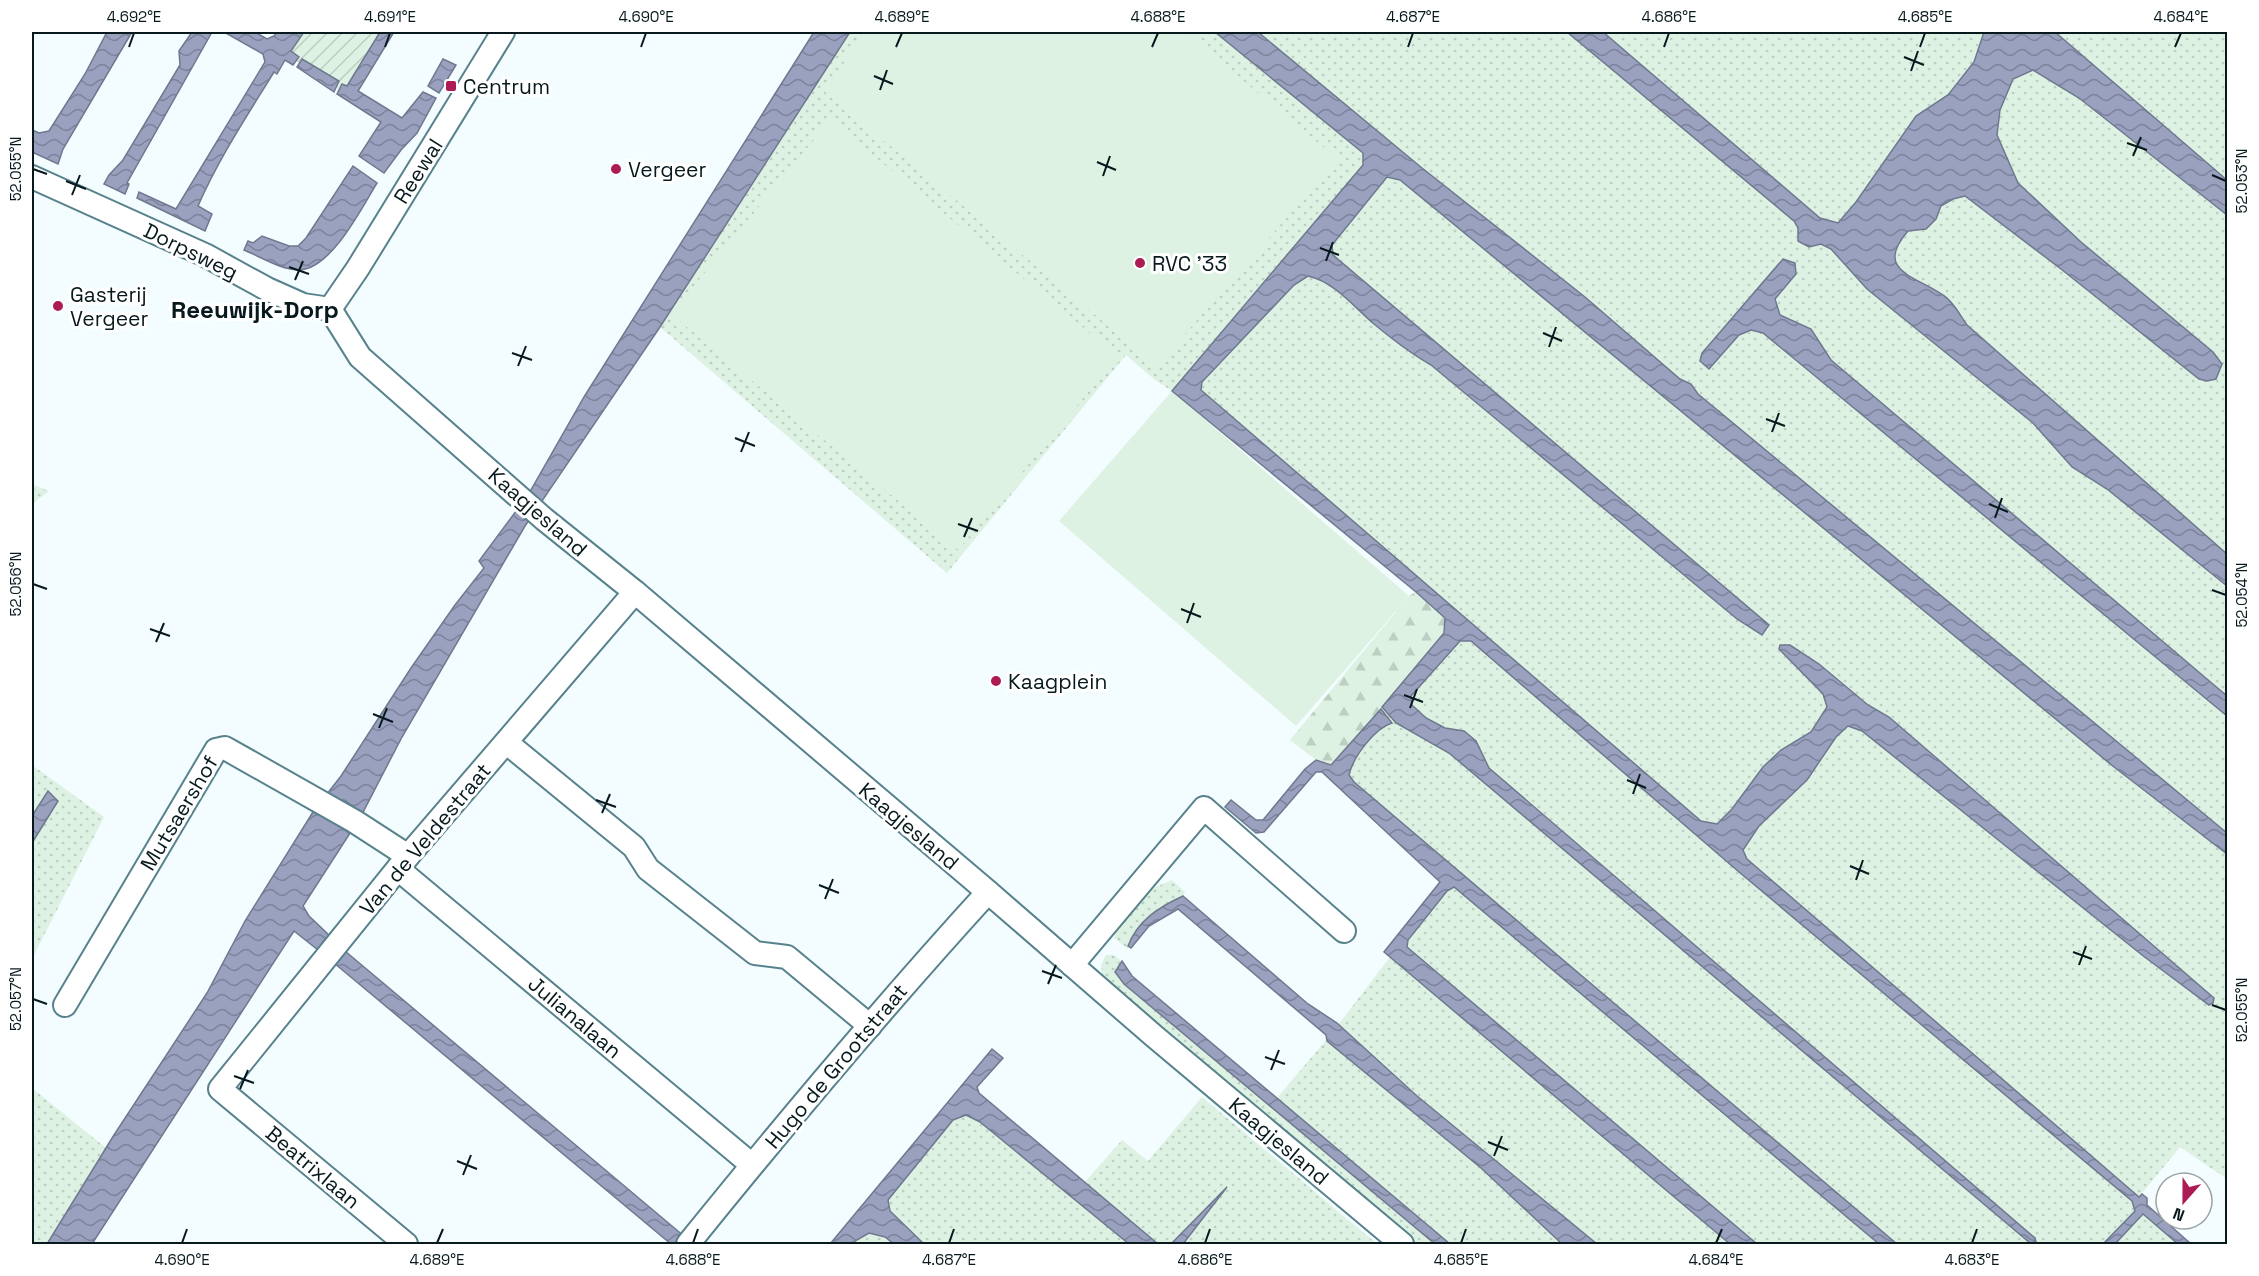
<svg xmlns="http://www.w3.org/2000/svg" width="2259" height="1276" viewBox="0 0 2259 1276" font-family="'Space Grotesk',sans-serif">
	<style>
		.grass { fill: url(#grass-dots) }
		.forest { fill: url(#forest-firs) }
		.garden { fill: url(#garden-furrows) }
		.pitch { fill: #ddf2e3 }
		.water { fill: url(#water-waves); stroke: #6e788e; stroke-width: 1.5 }
		.lines { fill: none; stroke-linecap: round; stroke-linejoin: round }
		.minor-casing { stroke: #57828c; stroke-width: 26 }
		.minor { stroke: #fff; stroke-width: 22 }
		.ticks { fill: none; stroke: #07191d; stroke-width: 2 }
		.poi-dot { fill: #ac1b53; stroke: #fff; stroke-width: 2 }
		.labels { text-anchor: middle; dominant-baseline: central; stroke-width: 6; stroke-linejoin: round; paint-order: stroke }
		.poi-label { font-size: 21px; fill: #07191d; stroke: #fff; text-anchor: start }
		.street-label { font-size: 21px; fill: #07191d; stroke: #fff }
		.quarter-label { font-size: 24px; font-weight: bold; fill: #07191d; stroke: #fff }
		.neatline { fill: none; stroke: #07191d; stroke-width: 2 }
		.ticks-label { font-size: 15px; text-anchor: middle; fill: #07191d }
	</style>
	<defs>
		<pattern id="grass-dots" width="8" height="8" patternUnits="userSpaceOnUse" patternTransform="scale(1.5)"><rect width="8" height="8" fill="#ddf2e3"/><path d="M2 2h.1M6 6h.1" fill="none" stroke="#bccfc2" stroke-width="1.8" stroke-linecap="round"/></pattern>
		<pattern id="forest-firs" width="22" height="20" patternUnits="userSpaceOnUse" patternTransform="scale(1.5)"><rect width="22" height="20" fill="#ddf2e3"/><path d="M5 1l3.5 6h-7zM16 11l3.5 6h-7z" fill="#bccfc2"/></pattern>
		<pattern id="garden-furrows" width="10" height="10" patternUnits="userSpaceOnUse" patternTransform="scale(1.5)"><rect width="10" height="10" fill="#ddf2e3"/><path d="M-1 1l2-2M0 10L10 0M9 11l2-2" fill="none" stroke="#bccfc2"/></pattern>
		<pattern id="water-waves" width="16" height="10" patternUnits="userSpaceOnUse" patternTransform="scale(1.5)"><rect width="16" height="10" fill="#9aa1bf"/><path d="M0 5q4-4 8 0t8 0" fill="none" stroke="#7c829b"/></pattern>
	</defs>
	<rect width="100%" height="100%" fill="#f3fcfe"/>
	<!-- grass -->
	<g class="grass">
		<polygon points="850,32 1215,32 1363,153 1363,165 1172,391 1155,380 1126,355 947,573 660,327"/>
		<polygon points="1258,32 1567,32 1794,221 1798,228 1831,249 1867,289 2033,423 2072,467 2107,489 2227,586 2227,696 1831,360 1811,329 1780,315 1775,299 1796,275 1701,361 1709,369 1740,335 1751,330 1763,333 2227,716 2227,833 1698,394 1691,384 1680,379 1585,297 1422,168"/>
		<polygon points="1603,32 1984,32 1974,62 1948,96 1916,116 1856,202 1838,223 1820,218"/>
		<polygon points="2055,32 2227,32 2227,180 2077,51"/>
		<path d="M 2032,70 L 2079,98 L 2227,215 L 2227,554 L 1967,325 L 1946,296 L 1903,272 L 1894,260 L 1894,251 L 1908,231 L 1936,219 C 1942,204 1950,200 1965,196 L 2061,269 L 2199,379 L 2081,242 L 2018,183 L 1997,135 L 2000,110 L 2013,79 Z"/>
		<path d="M 1388,177 L 1400,180 L 2114,767 L 2227,854 L 2227,1179 L 2180,1147 L 2139,1197 L 1747,859 L 1743,850 L 1759,826 L 1807,780 L 1836,737 L 1848,726 L 1862,731 L 2142,955 L 2208,1005 L 2214,997 L 1889,717 L 1868,705 L 1819,664 L 1790,645 L 1780,645 L 1779,650 L 1824,695 L 1827,707 L 1811,732 L 1781,750 L 1763,767 L 1732,809 L 1717,825 L 1701,821 L 1201,390 L 1202,382 L 1294,285 L 1308,276 C 1334,282 1353,306 1373,323 C 1391,339 1410,352 1431,365 L 1737,619 L 1761,635 L 1768,625 L 1333,255 L 1332,245 Z"/>
		<polygon points="32,484 49,491 32,504"/>
		<path d="M 1460,641 L 1471,641 L 1739,872 L 2132,1201 L 2135,1211 L 2103,1244 L 1897,1244 L 1354,782 L 1349,775 C 1353,757 1374,728 1392,723 L 1384,713 L 1386,711 L 1396,723 L 1449,753 L 2030,1243 L 2035,1242 L 2035,1238 L 1489,768 C 1483,756 1478,741 1466,733 C 1461,729 1454,730 1448,728 C 1433,725 1413,711 1411,696 Z"/>
		<polygon points="32,765 104,817 32,959 32,843 58,801 48,792 32,816"/>
		<polygon points="1172,880 1185,892 1183,896 1159,907 1128,946 1128,949 1114,938 1116,930 1151,889"/>
		<polygon points="1454,887 1879,1244 1757,1244 1407,947 1408,940 1447,891"/>
		<polygon points="1106,955 1114,955 1122,961 1115,972 1124,984 1435,1244 1416,1244 1103,981 1101,965"/>
		<polygon points="1390,957 1730,1244 1597,1244 1417,1096 1338,1025"/>
		<polygon points="1327,1039 1481,1168 1562,1244 1450,1244 1276,1099"/>
		<polygon points="32,1088 106,1148 47,1244 32,1244"/>
		<polygon points="1202,1097 1377,1244 1183,1244 1222,1193 1171,1244 1158,1244 1084,1183 1122,1140 1148,1161"/>
		<polygon points="966,1115 980,1122 1129,1244 924,1244 890,1211 888,1200 953,1120"/>
		<polygon points="2143,1214 2178,1244 2115,1244"/>
		<polygon points="869,1233 885,1237 894,1244 850,1244"/>
	</g>
	<!-- forest -->
	<polygon class="forest" points="1416,592 1445,618 1444,633 1383,707 1386,711 1384,713 1381,709 1331,765 1316,760 1290,740 1409,596"/>
	<!-- garden -->
	<polygon class="garden" points="304,32 380,32 347,86 342,84 339,89 336,87 339,82 301,60 299,63 296,61 299,56 290,52"/>
	<!-- pitch -->
	<g class="pitch">
		<polygon points="864,32 1184,32 1338,159 1157,366 825,92"/>
		<polygon points="830,120 1118,356 958,550 671,314"/>
		<polygon points="1172,391 1409,596 1296,726 1059,521"/>
	</g>
	<!-- water -->
	<g class="water">
		<polygon points="107,32 132,32 63,149 58,164 32,152 32,130 39,133 49,131 85,74"/>
		<polygon points="192,32 212,32 127,183 129,184 125,194 104,184 109,175 123,160 180,65 179,51"/>
		<path d="M 224,32 L 255,32 L 267,39 L 274,36 L 277,32 L 304,32 L 291,51 L 299,57 L 293,65 L 285,60 L 277,74 L 274,72 C 247,116 219,158 198,206 L 212,214 L 205,231 L 137,198 L 139,192 L 176,209 L 265,62 L 263,54 Z"/>
		<polygon points="380,32 394,32 358,91 402,118 423,92 436,98 417,133 401,150 384,173 359,156 381,122 337,94 342,84 347,86"/>
		<polygon points="814,32 850,32 660,327 525,526 402,737 361,816 303,906 309,916 330,936 318,950 294,931 92,1244 47,1244 114,1135 207,993 245,921 313,812 341,776 411,668 455,605 484,568 479,561 528,495 584,397"/>
		<path d="M 1215,32 L 1258,32 L 1422,168 L 1585,297 L 1680,379 L 1691,384 L 1698,394 L 2227,833 L 2227,854 L 2114,767 L 1400,180 L 1387,177 L 1332,245 L 1333,255 L 1769,625 L 1762,635 L 1737,619 L 1431,365 C 1410,353 1392,339 1374,324 C 1354,307 1335,282 1308,276 L 1294,285 L 1202,382 L 1201,390 L 1701,821 L 1717,824 L 1732,809 L 1763,767 L 1781,750 L 1811,732 L 1827,707 L 1823,694 L 1779,649 L 1780,645 L 1790,645 L 1819,664 L 1868,705 L 1889,717 L 2214,998 L 2213,1003 L 2209,1005 L 2142,955 L 1862,731 L 1848,726 L 1836,737 L 1807,780 L 1759,826 L 1743,850 L 1747,859 L 2139,1197 L 2142,1194 L 2147,1198 L 2147,1205 L 2191,1244 L 2178,1244 L 2143,1214 L 2115,1244 L 2103,1244 L 2135,1211 L 2132,1201 L 1739,872 L 1471,641 L 1460,641 L 1411,696 L 1412,705 L 1426,718 L 1445,728 L 1464,731 L 1476,741 L 1489,768 L 2035,1238 L 2036,1242 L 2030,1243 L 1449,753 L 1396,723 L 1382,707 L 1444,633 L 1445,618 L 1416,592 L 1172,391 L 1363,165 L 1363,153 Z"/>
		<path d="M 1567,32 L 1603,32 L 1820,218 L 1838,223 L 1856,202 L 1916,116 L 1948,95 L 1974,62 L 1984,32 L 2055,32 L 2227,180 L 2227,215 L 2079,98 L 2033,70 L 2013,79 L 2000,110 L 1997,135 L 2018,183 L 2081,242 L 2213,352 L 2222,364 L 2216,379 L 2207,381 L 2199,379 L 2061,269 L 1965,196 L 1953,199 L 1941,206 L 1936,219 L 1926,229 L 1908,231 C 1873,271 1916,276 1943,295 C 1953,301 1960,315 1967,325 L 2227,554 L 2227,586 L 2107,489 L 2072,467 L 2033,423 L 1867,289 L 1831,249 L 1821,244 L 1809,247 L 1798,241 L 1798,228 L 1794,221 Z"/>
		<polygon points="302,59 339,81 334,92 297,67"/>
		<polygon points="443,59 456,65 439,93 428,86"/>
		<path d="M 353,166 L 377,183 C 362,207 332,268 300,270 C 281,270 261,257 244,250 L 248,241 L 253,243 L 262,236 L 289,246 L 298,246 L 306,238 Z"/>
		<polygon points="1783,259 1795,263 1796,274 1775,299 1780,315 1811,329 1831,360 2227,696 2227,716 1763,333 1751,330 1739,335 1709,369 1700,361 1702,353"/>
		<path d="M 1381,709 L 1392,723 C 1375,728 1353,757 1349,775 L 1354,782 L 1897,1244 L 1879,1244 L 1454,887 L 1447,891 L 1408,940 L 1407,947 L 1757,1244 L 1730,1244 L 1384,952 L 1440,882 L 1322,772 L 1316,772 L 1264,832 L 1256,833 L 1225,807 L 1231,800 L 1256,820 L 1263,820 L 1305,769 L 1316,760 L 1331,765 Z"/>
		<polygon points="48,791 58,801 32,843 32,816"/>
		<path d="M 1183,896 L 1308,1004 L 1337,1023 L 1417,1096 L 1597,1244 L 1562,1244 L 1481,1168 L 1327,1041 L 1326,1035 L 1178,909 L 1149,926 L 1131,948 L 1128,946 C 1138,920 1159,907 1183,896 Z"/>
		<polygon points="345,951 685,1237 678,1244 671,1244 334,963"/>
		<polygon points="1122,961 1132,976 1450,1244 1435,1244 1124,984 1115,972"/>
		<polygon points="992,1049 1003,1058 977,1087 979,1093 1158,1244 1129,1244 980,1122 966,1115 953,1120 888,1200 890,1211 924,1244 894,1244 885,1237 869,1233 850,1244 830,1244"/>
		<polygon points="1227,1187 1183,1244 1171,1244"/>
	</g>
	<g class="lines">
		<!-- minor casing -->
		<g class="minor-casing">
			<g id="minor">
				<polyline points="32,177 205,255 267,289 303,305 330,309 360,357 544,519 635,592 988,892 1154,1036 1402,1244"/>
				<polyline points="330,309 358,268 503,32"/>
				<polyline points="507,743 634,847 648,869 755,953 787,957 870,1026"/>
				<polyline points="398,869 752,1165"/>
				<polyline points="1072,965 1204,808 1344,931"/>
				<polyline points="65,1005 216,750 225,748 354,821 408,856"/>
				<polyline points="406,1244 220,1089 408,856 635,592"/>
				<path d="M 688,1244 C 785,1124 884,1006 988,892"/>
			</g>
		</g>
		<!-- minor -->
		<use href="#minor" class="minor"/>
	</g>
	<!-- ticks -->
	<path class="ticks" d="M 129,47 L 134,33M 385,47 L 390,33M 641,47 L 646,33M 896,47 L 902,33M 1152,47 L 1158,33M 1408,47 L 1413,33M 1664,47 L 1669,33M 1920,47 L 1925,33M 2175,47 L 2181,33M 1904,57 L 1924,65M 1911,71 L 1918,51M 874,76 L 893,84M 880,90 L 887,70M 2127,143 L 2147,150M 2133,156 L 2141,137M 1097,162 L 1116,170M 33,169 L 47,174M 2212,175 L 2226,181M 1103,176 L 1110,156M 66,181 L 86,189M 72,195 L 80,175M 1320,248 L 1339,255M 1326,261 L 1333,242M 289,267 L 309,274M 295,280 L 303,261M 1543,333 L 1562,341M 1549,347 L 1556,327M 512,353 L 532,360M 518,366 L 526,346M 1766,419 L 1785,426M 1772,432 L 1779,413M 735,438 L 755,446M 741,452 L 749,432M 1989,504 L 2008,512M 1995,518 L 2002,498M 958,524 L 978,531M 964,537 L 972,518M 33,584 L 47,589M 2212,590 L 2226,595M 1181,609 L 1201,617M 1187,623 L 1194,603M 150,629 L 170,636M 156,642 L 164,623M 1404,695 L 1423,702M 1410,708 L 1417,689M 373,714 L 393,722M 379,728 L 387,708M 1627,780 L 1646,788M 1633,794 L 1640,774M 596,800 L 616,807M 602,813 L 610,794M 1850,866 L 1869,874M 1856,880 L 1863,860M 819,885 L 839,893M 825,899 L 833,879M 2073,952 L 2092,959M 2079,965 L 2086,946M 1042,971 L 1062,978M 1048,984 L 1056,965M 33,999 L 47,1004M 2212,1005 L 2226,1010M 1265,1057 L 1285,1064M 1271,1070 L 1279,1050M 234,1076 L 254,1083M 240,1089 L 248,1070M 1488,1142 L 1508,1150M 1494,1156 L 1502,1136M 457,1161 L 477,1169M 463,1175 L 471,1155M 182,1243 L 187,1229M 437,1243 L 443,1229M 693,1243 L 698,1229M 949,1243 L 954,1229M 1205,1243 L 1210,1229M 1461,1243 L 1466,1229M 1716,1243 L 1722,1229M 1972,1243 L 1977,1229"/>
	<!-- markers -->
	<g class="poi-dot">
		<rect x="445" y="80" width="12" height="12" rx="3"/>
		<circle cx="616" cy="169" r="6"/>
		<circle cx="1140" cy="263" r="6"/>
		<circle cx="58" cy="306" r="6"/>
		<circle cx="996" cy="681" r="6"/>
	</g>
	<g class="labels">
		<!-- poi labels -->
		<g class="poi-label">
			<text x="463" y="86">Centrum</text>
			<text x="628" y="169">Vergeer</text>
			<text x="1152" y="263">RVC '33</text>
			<text x="70" y="294">Gasterij<tspan x="70" dy="24">Vergeer</tspan></text>
			<text x="1008" y="681">Kaagplein</text>
		</g>
		<!-- street labels -->
		<g class="street-label">
			<text transform="translate(418 171) rotate(-58)">Reewal</text>
			<text transform="translate(191 251) rotate(26)">Dorpsweg</text>
			<text transform="translate(538 512) rotate(41)">Kaagjesland</text>
			<text transform="translate(179 813) rotate(-59)">Mutsaershof</text>
			<text transform="translate(909 826) rotate(40)">Kaagjesland</text>
			<text transform="translate(425 839) rotate(-50)">Van de Veldestraat</text>
			<text transform="translate(575 1017) rotate(40)">Julianalaan</text>
			<text transform="translate(836 1066) rotate(-50)">Hugo de Grootstraat</text>
			<text transform="translate(1279 1141) rotate(40)">Kaagjesland</text>
			<text transform="translate(313 1167) rotate(40)">Beatrixlaan</text>
		</g>
		<!-- quarter labels -->
		<g class="quarter-label">
			<text x="255" y="309">Reeuwijk-Dorp</text>
		</g>
	</g>
	<!-- border -->
	<rect width="2259" height="1276" fill="none" stroke="#ffffff" stroke-width="66"/>
	<!-- north arrow -->
	<g transform="translate(2184 1201) rotate(201)"><circle r="28" fill="#ffffff" stroke="#9ca3a5" stroke-width="1.5"/>
	<path d="M0-4.5L10 22L0 15L-10 22Z" fill="#ac1b53"/>
	<text y="-9" font-size="16" font-weight="bold" text-anchor="middle" fill="#07191d">N</text>
	</g>
	<rect x="33" y="33" width="2193" height="1210" class="neatline"/>
	<g class="ticks-label">
		<text x="134" y="22">4.692°E</text>
		<text x="390" y="22">4.691°E</text>
		<text x="646" y="22">4.690°E</text>
		<text x="902" y="22">4.689°E</text>
		<text x="1158" y="22">4.688°E</text>
		<text x="1413" y="22">4.687°E</text>
		<text x="1669" y="22">4.686°E</text>
		<text x="1925" y="22">4.685°E</text>
		<text x="2181" y="22">4.684°E</text>
		<text transform="translate(16 169) rotate(-90)" y="5">52.055°N</text>
		<text transform="translate(2242 181) rotate(-90)" y="5">52.053°N</text>
		<text transform="translate(16 584) rotate(-90)" y="5">52.056°N</text>
		<text transform="translate(2242 595) rotate(-90)" y="5">52.054°N</text>
		<text transform="translate(16 999) rotate(-90)" y="5">52.057°N</text>
		<text transform="translate(2242 1010) rotate(-90)" y="5">52.055°N</text>
		<text x="182" y="1265">4.690°E</text>
		<text x="437" y="1265">4.689°E</text>
		<text x="693" y="1265">4.688°E</text>
		<text x="949" y="1265">4.687°E</text>
		<text x="1205" y="1265">4.686°E</text>
		<text x="1461" y="1265">4.685°E</text>
		<text x="1716" y="1265">4.684°E</text>
		<text x="1972" y="1265">4.683°E</text>
	</g>
</svg>
